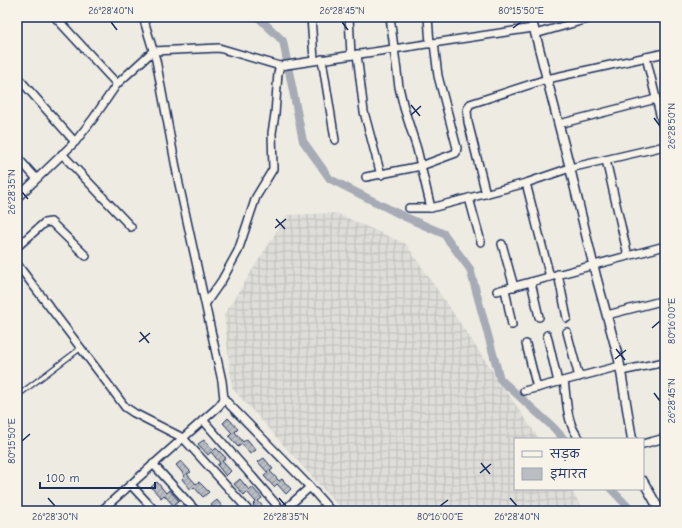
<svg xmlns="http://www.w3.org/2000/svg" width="682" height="528" viewBox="0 0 682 528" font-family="'Comic Neue','Playpen Sans Deva',sans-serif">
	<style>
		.industrial { fill: url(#industrial-grid) }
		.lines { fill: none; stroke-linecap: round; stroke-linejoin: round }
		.canal { stroke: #a6abb5; stroke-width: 8 }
		.building { fill: url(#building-hatch); stroke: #1b2f5e }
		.service-casing { stroke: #1b2f5e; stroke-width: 6 }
		.minor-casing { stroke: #1b2f5e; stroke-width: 10 }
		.tertiary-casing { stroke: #1b2f5e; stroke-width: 11 }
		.service { stroke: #f7f3e8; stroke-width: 3.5 }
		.minor { stroke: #f7f3e8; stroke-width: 7 }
		.tertiary { stroke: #f7f3e8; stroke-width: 8 }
		.ticks { fill: none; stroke: #1b2f5e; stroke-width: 1.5 }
		.neatline { fill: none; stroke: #1b2f5e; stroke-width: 1.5 }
		.ticks-label { font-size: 10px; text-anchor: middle; fill: #1b2f5e }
	</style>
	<defs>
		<pattern id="industrial-grid" width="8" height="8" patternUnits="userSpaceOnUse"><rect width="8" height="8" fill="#deddd8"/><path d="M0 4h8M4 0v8" fill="none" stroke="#bebebc"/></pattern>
		<pattern id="building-hatch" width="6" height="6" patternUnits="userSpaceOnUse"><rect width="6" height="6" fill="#babdc2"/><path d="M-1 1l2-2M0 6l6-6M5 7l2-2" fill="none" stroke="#969aa1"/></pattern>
	</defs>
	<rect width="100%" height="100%" fill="#eeebe2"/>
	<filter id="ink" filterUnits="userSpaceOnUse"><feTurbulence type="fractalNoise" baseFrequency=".025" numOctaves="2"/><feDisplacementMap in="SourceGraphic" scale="8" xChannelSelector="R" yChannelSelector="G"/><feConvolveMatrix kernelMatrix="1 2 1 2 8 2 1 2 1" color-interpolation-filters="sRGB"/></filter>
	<g filter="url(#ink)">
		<!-- industrial -->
		<polygon class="industrial" points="336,213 406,244 539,439 515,439 515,489 571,489 584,511 343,511 232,388 224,315 287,215"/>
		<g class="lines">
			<!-- canal -->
			<g class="canal">
				<polyline points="258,17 283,41 303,141 330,179 403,216 444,234 470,269 500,379 553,427 564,439"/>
				<polyline points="611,489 632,511"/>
			</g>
		</g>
		<!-- building -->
		<g class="building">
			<polygon points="228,418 238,429 235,432 243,442 247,439 256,450 250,454 242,444 238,447 229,436 232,433 223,423"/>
			<polygon points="204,440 213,451 216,448 226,458 222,461 231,471 226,476 217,465 220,463 211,452 208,455 198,444"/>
			<polygon points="264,458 273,469 270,471 279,481 282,479 291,489 286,494 277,484 274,487 264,476 268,473 258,462"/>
			<polygon points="181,461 191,472 187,474 196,484 199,482 209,492 203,497 194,487 191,490 182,479 185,476 176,465"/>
			<polygon points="240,479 249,490 252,487 262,498 258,501 267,511 258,511 253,505 256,502 247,492 244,495 234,484"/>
			<polygon points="157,482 166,493 169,490 179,501 175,504 181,511 166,511 173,505 164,495 161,498 151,487"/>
			<polygon points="217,500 226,511 216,511 211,505"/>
		</g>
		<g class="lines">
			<!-- service casing -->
			<g class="service-casing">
				<polyline id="service" points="17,396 81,348"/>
			</g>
			<!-- minor casing -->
			<g class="minor-casing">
				<g id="minor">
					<polyline points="55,17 117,84"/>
					<polyline points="311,17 314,60"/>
					<polyline points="349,17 351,55"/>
					<polyline points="390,17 399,87 404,108 417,149 431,208 526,183 570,168 665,146"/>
					<polyline points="428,17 430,44"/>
					<polyline points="535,34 595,17"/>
					<polyline points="357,54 364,112 381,175"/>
					<polyline points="646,57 665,135"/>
					<polyline points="322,59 335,140"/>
					<polyline points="21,81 75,142"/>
					<polyline points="559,124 656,99"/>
					<polyline points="62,154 131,227"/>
					<polyline points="17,157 36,178"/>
					<polyline points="606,160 628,256"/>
					<polyline points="366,177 421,166 456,153 457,148 438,76 434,43"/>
					<polyline points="526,183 550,277"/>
					<polyline points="486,194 468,122 467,110 470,104 547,79 665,53"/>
					<polyline points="17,198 75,142 93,119 117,84 153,51 219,48 280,66"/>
					<polyline points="469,198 481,242"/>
					<polyline points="409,208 431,208"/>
					<polyline points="502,244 514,287"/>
					<polyline points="17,247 44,223 51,222 86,256"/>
					<polyline points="17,264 108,384 125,407 134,413 183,438 249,511"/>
					<polyline points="558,274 567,318"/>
					<polyline points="531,282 539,317"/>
					<polyline points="505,289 512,325"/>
					<polyline points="497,291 665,246"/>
					<polyline points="206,303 222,280 238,251 256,197 273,169 272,133 275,114 278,73 280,66 533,28"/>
					<polyline points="607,315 665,300"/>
					<polyline points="567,332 579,377"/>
					<polyline points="547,335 558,382"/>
					<polyline points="526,344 537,388"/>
					<polyline points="621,371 665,362"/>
					<path d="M 564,381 C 567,399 566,425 580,439"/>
					<polyline points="524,391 620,366"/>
					<polyline points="224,399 310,487 331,511"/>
					<polyline points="203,420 282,511"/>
					<polyline points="643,444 665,438"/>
					<polyline points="153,464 196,511"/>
					<polyline points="131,485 155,511"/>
					<polyline points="101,511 219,406 224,399 222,381 179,184 156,60 143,17"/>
					<polyline points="283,511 310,487"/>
				</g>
			</g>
			<!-- tertiary casing -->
			<g class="tertiary-casing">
				<g id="tertiary">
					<polyline points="531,17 570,168 596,276 619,360 632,439"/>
					<polyline points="643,481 660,511"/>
				</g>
			</g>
			<!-- service -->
			<use href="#service" class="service"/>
			<!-- minor -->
			<use href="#minor" class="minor"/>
			<!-- tertiary -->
			<use href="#tertiary" class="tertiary"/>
		</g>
	</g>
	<!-- ticks -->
	<path class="ticks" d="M 111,22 L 117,30M 342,22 L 348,30M 513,28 L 521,22M 411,105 L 420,116M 411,115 L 421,106M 654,118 L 660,126M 22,192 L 28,199M 276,219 L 285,229M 275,228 L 286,219M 652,328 L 660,321M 140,332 L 149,343M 139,342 L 150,333M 616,349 L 625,360M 615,359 L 626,350M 654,393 L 660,401M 22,441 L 30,434M 481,463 L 490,474M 480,473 L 491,464M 48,498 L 55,506M 279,498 L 286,506M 510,498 L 517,506M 440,506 L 448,500"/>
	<!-- margin -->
	<rect width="682" height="528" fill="none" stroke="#f7f3e8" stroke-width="44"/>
	<!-- legend -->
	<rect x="514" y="438" width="130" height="52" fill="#f7f3e8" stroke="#9fa5b1"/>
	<rect x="522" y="451" width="20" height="6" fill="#f7f3e8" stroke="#9fa5b1"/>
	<text x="550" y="458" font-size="12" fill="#1b2f5e">सड़क</text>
	<rect x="522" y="468" width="20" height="12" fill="#babdc2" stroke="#9fa5b1"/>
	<text x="550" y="478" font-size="12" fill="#1b2f5e">इमारत</text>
	<!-- scale -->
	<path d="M40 482v6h115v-6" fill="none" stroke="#1b2f5e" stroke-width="2"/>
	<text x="46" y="482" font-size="12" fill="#1b2f5e" stroke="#f7f3e8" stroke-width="3" paint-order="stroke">100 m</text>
	<rect x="22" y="22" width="638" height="484" class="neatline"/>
	<g class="ticks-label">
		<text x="111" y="14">26°28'40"N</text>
		<text x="342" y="14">26°28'45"N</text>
		<text x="521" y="14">80°15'50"E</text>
		<text transform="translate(671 126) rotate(-90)" y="4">26°28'50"N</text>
		<text transform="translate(11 192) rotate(-90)" y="4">26°28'35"N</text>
		<text transform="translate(671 321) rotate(-90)" y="4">80°16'00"E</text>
		<text transform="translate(671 401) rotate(-90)" y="4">26°28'45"N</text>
		<text transform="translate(11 441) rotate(-90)" y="4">80°15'50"E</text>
		<text x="55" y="520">26°28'30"N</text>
		<text x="286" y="520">26°28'35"N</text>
		<text x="440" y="520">80°16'00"E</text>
		<text x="517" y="520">26°28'40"N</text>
	</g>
</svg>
